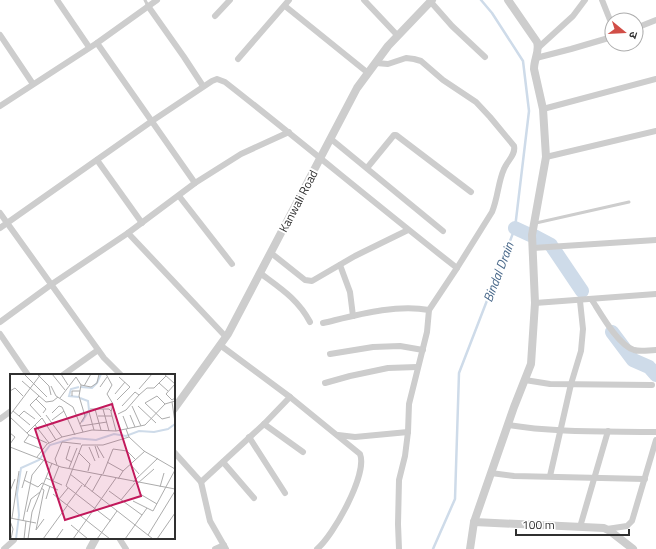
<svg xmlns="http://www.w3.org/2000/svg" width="656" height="549" viewBox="0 0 656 549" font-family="'Titillium Web','Noto Sans Devanagari',sans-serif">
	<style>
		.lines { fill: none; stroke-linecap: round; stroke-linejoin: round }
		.stream { stroke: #cedbe9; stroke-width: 2.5 }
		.river { stroke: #cedbe9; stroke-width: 14 }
		.service { stroke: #cdcdcd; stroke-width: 3 }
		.minor { stroke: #cdcdcd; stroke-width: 6 }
		.tertiary { stroke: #cdcdcd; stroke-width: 8 }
		.labels { text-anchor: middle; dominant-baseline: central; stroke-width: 4; stroke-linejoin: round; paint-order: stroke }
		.street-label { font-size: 12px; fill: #303030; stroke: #fff }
		.water-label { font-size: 13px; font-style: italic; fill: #476789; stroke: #fff }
		.inset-river { fill: none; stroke: #cedbe9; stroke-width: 2 }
		.inset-road { fill: none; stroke: #acacac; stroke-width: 1 }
		.view { fill: #c2185b; fill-opacity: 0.15; stroke: #c2185b; stroke-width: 2 }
		.inset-edge { fill: none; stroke: #303030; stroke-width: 2 }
	</style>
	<rect width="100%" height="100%" fill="#fff"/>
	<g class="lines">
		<!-- stream -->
		<polyline class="stream" points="433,549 455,499 459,373 515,228 529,111 523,61 492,13 481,0"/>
		<!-- river -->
		<g class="river">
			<polyline points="515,228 530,235"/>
			<polyline points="534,236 551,245"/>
			<polyline points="553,248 582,291"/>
			<polyline points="612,332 633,360 649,367 656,375"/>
		</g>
		<!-- service -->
		<g class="service">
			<polyline points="145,0 148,6"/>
			<polyline points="536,223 629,202"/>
		</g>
		<!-- minor -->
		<g class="minor">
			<polyline points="57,0 89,47"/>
			<polyline points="364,0 398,36"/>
			<polyline points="602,0 612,25"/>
			<polyline points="430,1 452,26 485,57"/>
			<polyline points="148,6 184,57 203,86"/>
			<polyline points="285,6 368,73"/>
			<polyline points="215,16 230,0"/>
			<polyline points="636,28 656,20"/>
			<polyline points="0,35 33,84"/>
			<polyline points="97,43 195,183"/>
			<polyline points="539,47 573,16 585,0"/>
			<polyline points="536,58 571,49 612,37"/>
			<polyline points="238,59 289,0"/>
			<path d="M 376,63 L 388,64 L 406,58 L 414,59 L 421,61 L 443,80 L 476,102 L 490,117 L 514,146 C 516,155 507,161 504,169 C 498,182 498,198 492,212 L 457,268"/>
			<polyline points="0,106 97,43 157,0"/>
			<polyline points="543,109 656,79"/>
			<polyline points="331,139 443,231"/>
			<polyline points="546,157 656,131"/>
			<polyline points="97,160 142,223"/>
			<polyline points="367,168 394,135 396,135 471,192"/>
			<polyline points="179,196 232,264"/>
			<polyline points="0,213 104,358 121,375"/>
			<path d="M 0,228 L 152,121 L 212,81 L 217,79 L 225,82 C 303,143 379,207 457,268 L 429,310 L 427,332 L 409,404 L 408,432 L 405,456 L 399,480 L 398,524 L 399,549"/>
			<polyline points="128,233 226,337"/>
			<polyline points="533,248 656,240"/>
			<polyline points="271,253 305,280 312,281 355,256 408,230"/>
			<polyline points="340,265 350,292 353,316"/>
			<path d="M 260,273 C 280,288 298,299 310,322"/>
			<path d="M 592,300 C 601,314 618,345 634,350 C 641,352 649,350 656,350"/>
			<polyline points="535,303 656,294"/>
			<polyline points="0,322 52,284 128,233 195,183 241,154 289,132"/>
			<path d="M 323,323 C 357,315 395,304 429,310"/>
			<polyline points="0,334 28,375"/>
			<path d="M 220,345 L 290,397 L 360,454 C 368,474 333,536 317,549"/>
			<polyline points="330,354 373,347 400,346 423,350"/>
			<polyline points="63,375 98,350"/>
			<polyline points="525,380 550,384 652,385"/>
			<polyline points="325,383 350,376 388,368 417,367"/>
			<polyline points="0,419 11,411"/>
			<polyline points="264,424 303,452"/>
			<path d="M 508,425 C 556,433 607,431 656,432"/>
			<polyline points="338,435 355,437 408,432"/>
			<polyline points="249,437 285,493"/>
			<polyline points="174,452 201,482 210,521 226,549"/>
			<polyline points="223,462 254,498"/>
			<polyline points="491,473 514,476 645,479"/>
			<polyline points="550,476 571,384 581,351 583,329 580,301"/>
			<polyline points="201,482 264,424 290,397"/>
			<polyline points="580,527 608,431"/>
			<polyline points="607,529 627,526 632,521 656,440"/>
			<polyline points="119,538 126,549"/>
			<polyline points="4,549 14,540"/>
			<polyline points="215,549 224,545"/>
		</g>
		<!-- tertiary -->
		<g class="tertiary">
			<polyline points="174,409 228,334 357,88 388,46 432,0"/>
			<polyline points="474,522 604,528 610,531 633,549"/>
			<polyline points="90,549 96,538"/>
			<path d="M 470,549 L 474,522 L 514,407 L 531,364 L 535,303 L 532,235 L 546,157 L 543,109 L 534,69 C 534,59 540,51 537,42 L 508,0"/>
		</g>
	</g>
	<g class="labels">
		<!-- street labels -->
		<g class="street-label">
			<text transform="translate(298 201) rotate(-62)">Kanwali Road</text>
		</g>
		<!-- water labels -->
		<g class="water-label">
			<text transform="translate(498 272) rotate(-69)">Bindal Drain</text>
		</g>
	</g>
	<!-- overview -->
	<g transform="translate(10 374)">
		<rect width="165" height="165" fill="#fff"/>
		<path class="inset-river" d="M 71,13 L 82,14 L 87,9 L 91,0M 69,23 L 59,22 L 61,15 L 69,13M 70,24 L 78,27 L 79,36 L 72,48M 6,165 L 9,141 L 7,120 L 11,94 L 29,86 L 40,71 L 64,64 L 86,66 L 104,60 L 116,62 L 129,57 L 144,58 L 158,55 L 165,50"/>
		<path class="inset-road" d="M 14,0 L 37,23M 27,0 L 39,12 L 41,21M 42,0 L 55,16M 51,0 L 58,11M 96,0 L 102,11 L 97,20 L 103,30 L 101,38 L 106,57M 154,0 L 165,10M 12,7 L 36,28 L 43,27 L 48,23M 149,9 L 158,17M 165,10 L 156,20 L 162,26 L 165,24M 71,11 L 81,13 L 87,9 L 89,0M 41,12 L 46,22 L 63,33 L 73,58M 74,12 L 81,0M 90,13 L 97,3M 129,15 L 142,0M 0,17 L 5,14 L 13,22M 105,20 L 115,8M 29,22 L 20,31 L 31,43M 62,22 L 62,17 L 70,17M 50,24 L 66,3 L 71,11 L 69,22 L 75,42 L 70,50M 26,25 L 36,35 L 33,39M 107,26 L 120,13 L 109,3M 162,28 L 165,48M 155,30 L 147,22 L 135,29 L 152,45 L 160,43M 112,32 L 125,18 L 129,21 L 137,14 L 144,14 L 156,2M 122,32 L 131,52M 128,32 L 146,49M 80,35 L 99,35 L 101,37M 85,35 L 91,56M 93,35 L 99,57M 3,37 L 20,51M 79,38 L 84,56M 42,39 L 49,32 L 52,33 L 65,61M 108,40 L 116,36 L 129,21M 0,41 L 31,0M 36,41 L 52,63M 120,41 L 125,53M 9,42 L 14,37 L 25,45M 88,42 L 102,42M 113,42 L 118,55M 0,43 L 19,61 L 37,69M 42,46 L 54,37M 25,51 L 39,69M 71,52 L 97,48M 116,55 L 119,63 L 134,77 L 165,95M 0,59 L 5,63 L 0,70M 17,59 L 32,44 L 46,66M 19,61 L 14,68 L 32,75M 60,72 L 56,85 L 62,88M 85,72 L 89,84M 87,72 L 94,84M 0,73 L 51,93 L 165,115M 79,73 L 85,87M 69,79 L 80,90 L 78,97M 27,83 L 37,70 L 52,63 L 82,56 L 106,57 L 135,51 L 155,30 L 165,27M 97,88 L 113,97M 47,91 L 45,85 L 52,68 L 71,70M 121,91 L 129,100M 59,94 L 67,74M 60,100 L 143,165M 93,100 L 103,75 L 117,77 L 126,86M 36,104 L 52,111M 108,105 L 113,97 L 135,77M 14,106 L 28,113 L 32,109 L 48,116M 43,107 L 49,92M 123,108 L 148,84M 128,109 L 144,95M 74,113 L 81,102M 150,113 L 154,99M 12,114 L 17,97M 0,117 L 5,105M 99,117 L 132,141M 82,118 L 92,100M 43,120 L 100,165M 130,120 L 147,130M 36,125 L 40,112M 49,125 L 58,114M 111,126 L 125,109M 123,127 L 143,137 L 165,96M 57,131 L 72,111M 17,138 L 21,125 L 30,118M 0,144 L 26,149M 2,144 L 9,97M 0,147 L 3,155 L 1,165M 13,147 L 22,101 L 34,86M 101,147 L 56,112 L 72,71 L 93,71 L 119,63M 61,151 L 78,165M 26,156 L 34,116 L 31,114M 26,156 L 34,145M 138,161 L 165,117M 14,165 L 16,147M 18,165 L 22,138 L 42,89M 33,165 L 57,132M 46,165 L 53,155M 63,165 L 106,104M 87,165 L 107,137M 115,165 L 137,134M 147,165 L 165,139"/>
		<path class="view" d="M 102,30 L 131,122 L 55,146 L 25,55 Z"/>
		<rect width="165" height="165" class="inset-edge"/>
	</g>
	<!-- north arrow -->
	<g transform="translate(624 32) rotate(108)"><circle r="19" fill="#ffffff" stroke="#acacac"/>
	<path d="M0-3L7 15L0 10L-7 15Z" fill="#d14e47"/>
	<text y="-6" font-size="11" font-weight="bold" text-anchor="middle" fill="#303030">उ</text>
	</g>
	<!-- scale -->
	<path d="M516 529v6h113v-6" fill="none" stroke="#303030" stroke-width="2"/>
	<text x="522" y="529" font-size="12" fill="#303030" stroke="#ffffff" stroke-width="3" paint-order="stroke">100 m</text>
</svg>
